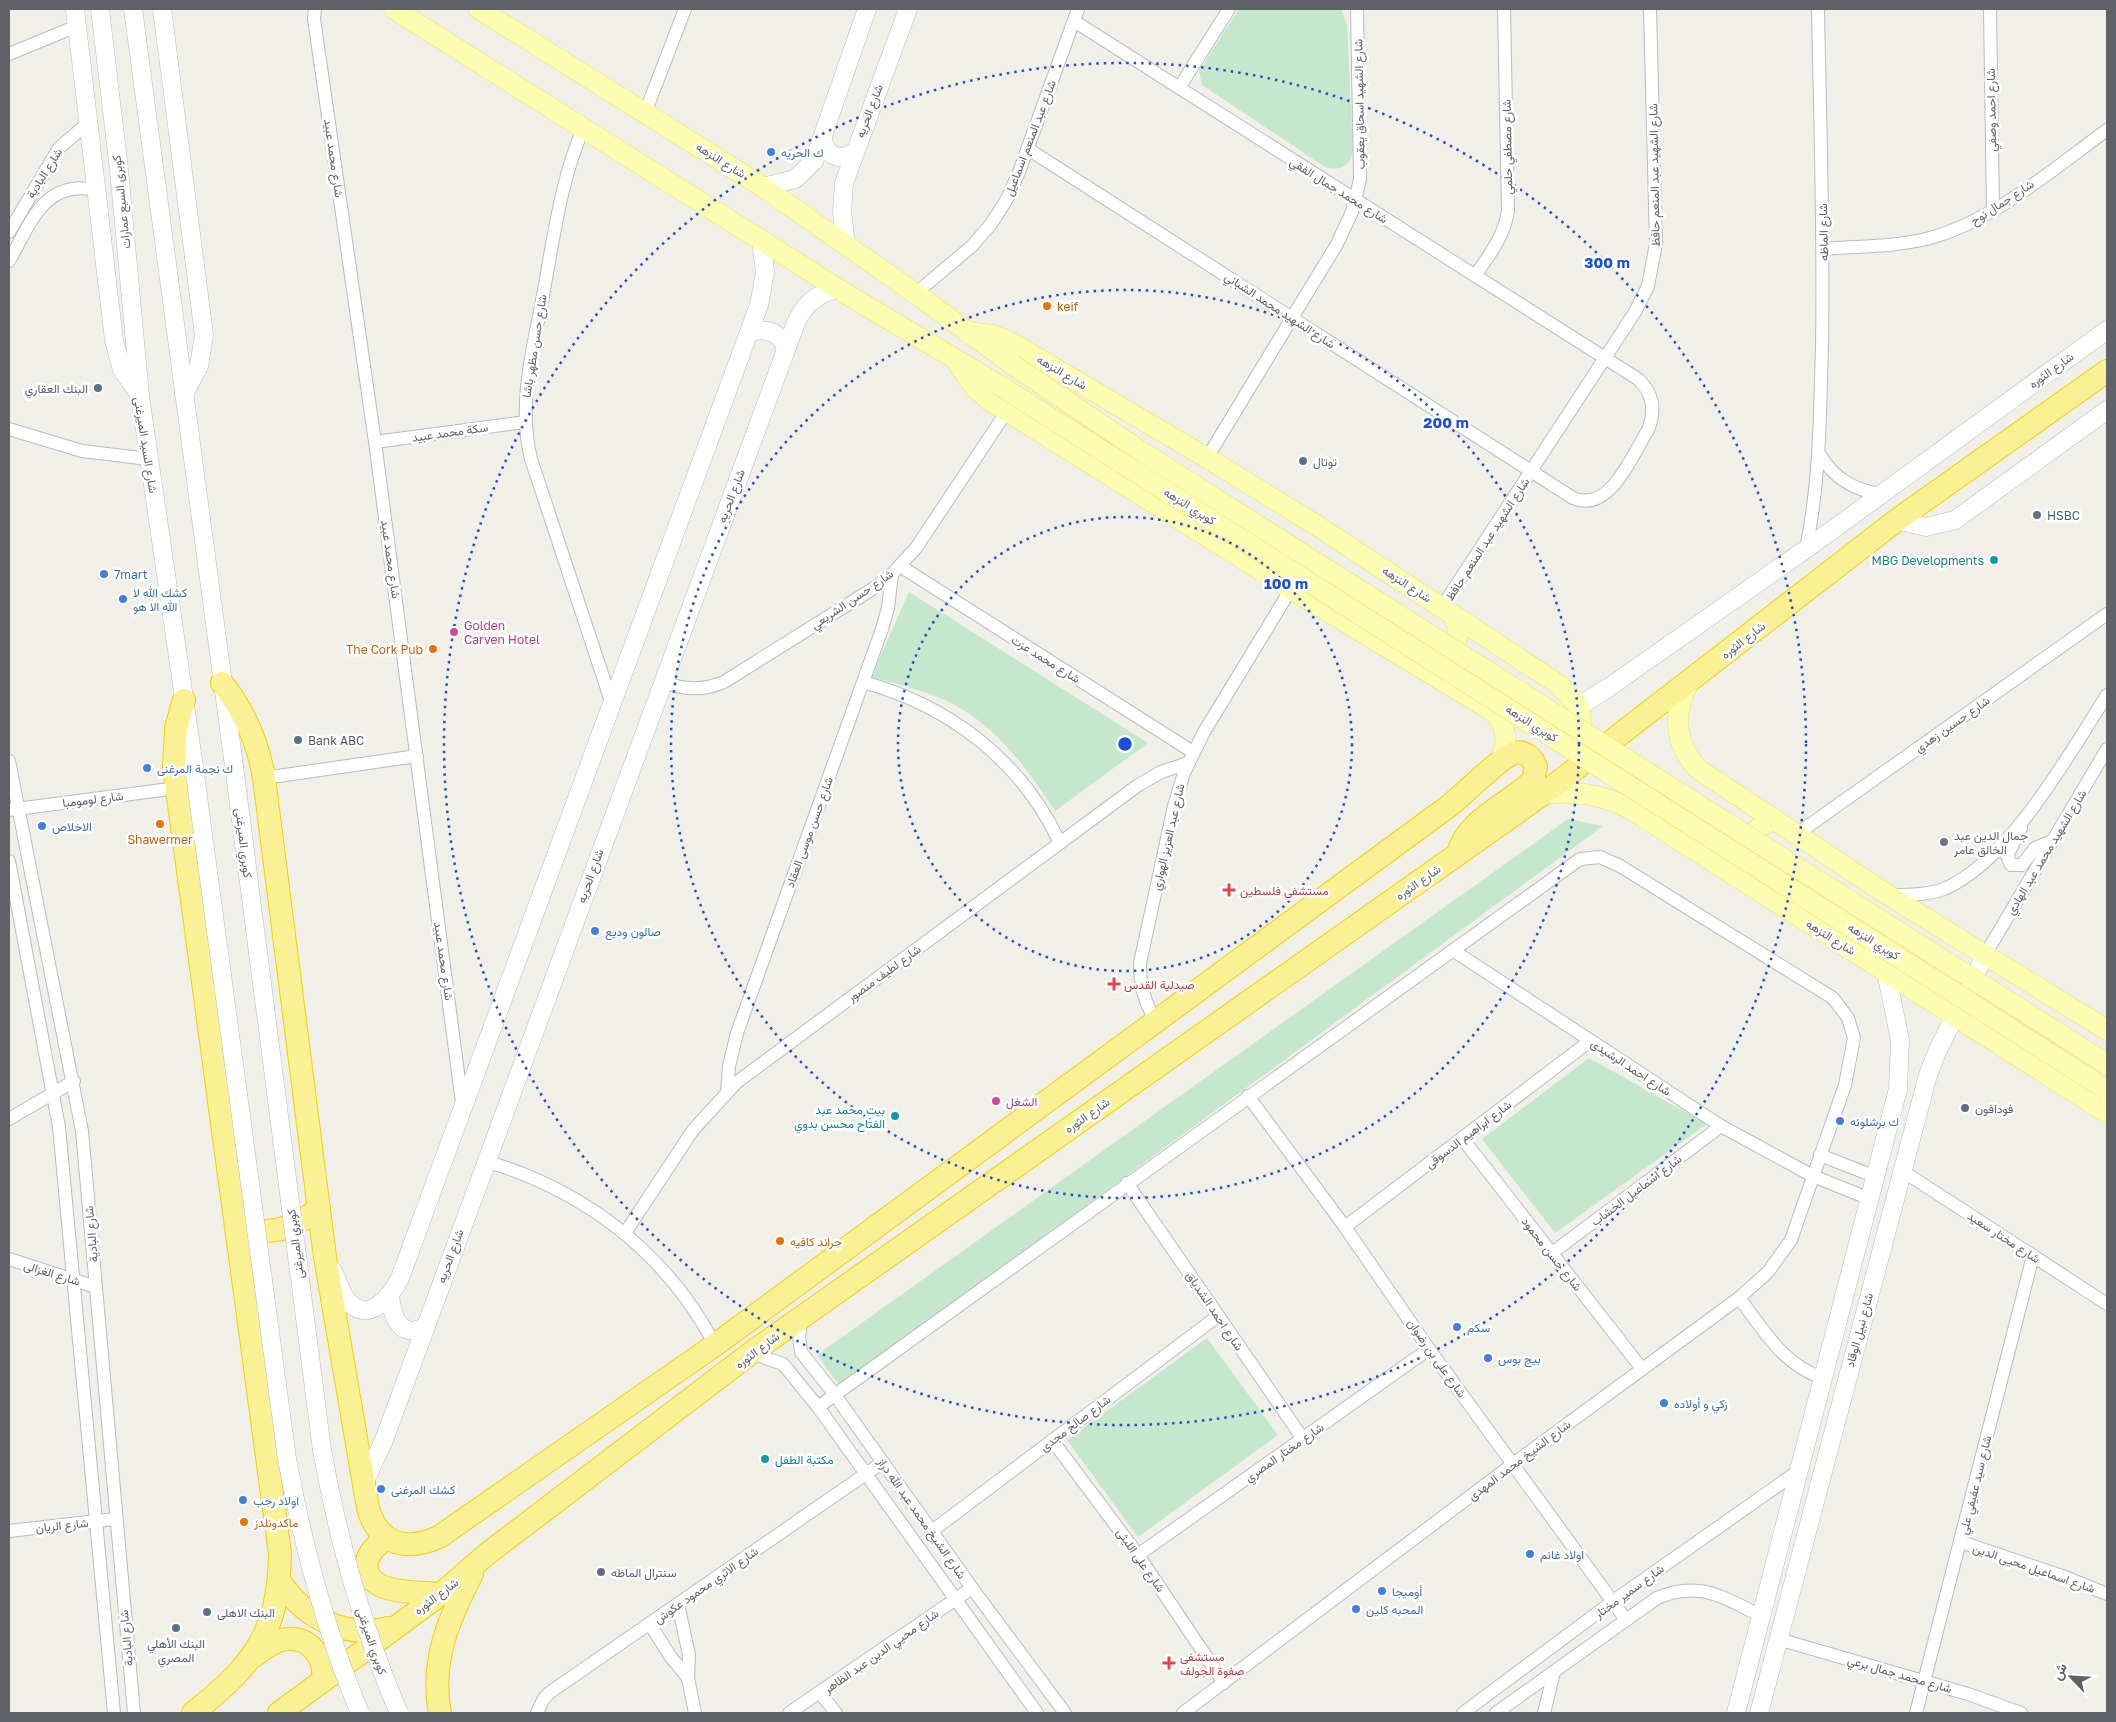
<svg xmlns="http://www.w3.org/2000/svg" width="2116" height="1722" viewBox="0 0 2116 1722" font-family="'Golos Text',Vazirmatn,sans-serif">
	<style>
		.green { fill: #c5e7cb }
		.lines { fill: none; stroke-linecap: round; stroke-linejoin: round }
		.street-casing { stroke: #babbc1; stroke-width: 14 }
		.secondary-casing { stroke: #b9bac0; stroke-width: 19 }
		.primary-casing { stroke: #eede64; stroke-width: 21 }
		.highway-casing { stroke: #f1cf07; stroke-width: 24 }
		.street { stroke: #fff; stroke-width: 12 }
		.secondary { stroke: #fff; stroke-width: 18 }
		.primary { stroke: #fcfdb1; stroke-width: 20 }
		.highway { stroke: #faf195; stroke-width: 22 }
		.secondary-bridge-casing { stroke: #b9bac0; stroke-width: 19; stroke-linecap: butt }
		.primary-bridge-casing { stroke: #eede64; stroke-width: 21; stroke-linecap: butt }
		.secondary-bridge { stroke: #fff; stroke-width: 18 }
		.primary-bridge { stroke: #fcfdb1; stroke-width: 20 }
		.ring { fill: none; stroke: #1d4ed8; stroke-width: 2.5; stroke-dasharray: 2.5 5 }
		.shop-dot { fill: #3f7fe0; stroke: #fff; stroke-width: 2 }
		.food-dot { fill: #e8710a; stroke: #fff; stroke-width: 2 }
		.service-dot { fill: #5c6f8a; stroke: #fff; stroke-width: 2 }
		.culture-dot { fill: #0f9aa8; stroke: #fff; stroke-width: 2 }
		.hotel-dot { fill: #d1479c; stroke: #fff; stroke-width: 2 }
		.worship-dot { fill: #6b7280; stroke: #fff; stroke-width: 2 }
		.health-dot { fill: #e0444e; stroke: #fff; stroke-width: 2 }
		.labels { text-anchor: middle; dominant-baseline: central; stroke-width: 5; stroke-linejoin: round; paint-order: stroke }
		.street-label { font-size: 12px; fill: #5f6167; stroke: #fff }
		.shop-label { font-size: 12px; fill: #366cbe; stroke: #fff; text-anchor: start }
		.food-label { font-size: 12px; fill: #c56008; stroke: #fff; text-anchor: start }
		.service-label { font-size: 12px; fill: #4e5e75; stroke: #fff; text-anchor: start }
		.culture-label { font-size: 12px; fill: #0d838f; stroke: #fff; text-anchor: end }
		.hotel-label { font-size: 12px; fill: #b23c85; stroke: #fff; text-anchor: start }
		.worship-label { font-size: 12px; fill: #5b616d; stroke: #fff; text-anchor: start }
		.health-label { font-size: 12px; fill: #be3a42; stroke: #fff; text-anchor: start }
		.centre { fill: #1d4ed8; stroke: #fff; stroke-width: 2.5 }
		.ring-label { font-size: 15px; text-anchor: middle; font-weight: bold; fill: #1d4ed8; stroke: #fff; stroke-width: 5; stroke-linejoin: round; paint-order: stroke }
	</style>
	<rect width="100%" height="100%" fill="#f0f0e8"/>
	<!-- green -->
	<g class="green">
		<path d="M 1239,9 L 1341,9 L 1347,24 L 1353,151 C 1350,166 1339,172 1325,167 L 1202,85 L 1199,71 Z"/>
		<path d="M 909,592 L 1148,743 L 1055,811 C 1027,768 995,724 947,701 C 923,690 896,684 871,677 Z"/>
		<polygon points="1568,819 1603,826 840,1386 817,1355"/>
		<polygon points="1589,1058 1707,1124 1555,1233 1482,1139"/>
		<polygon points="1207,1338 1278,1435 1138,1537 1067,1440"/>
	</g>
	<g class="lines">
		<!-- street casing -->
		<g class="street-casing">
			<g id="street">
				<polyline points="315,9 314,19 375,442 462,1103"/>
				<polyline points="1990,9 1993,211"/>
				<polyline points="9,54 77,26"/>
				<polyline points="1179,88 1229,9"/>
				<polyline points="645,113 685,9"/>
				<path d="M 583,129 C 561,180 554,235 544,290 C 534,346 517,402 531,459 L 612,704"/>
				<path d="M 1028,149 L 1573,498 C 1610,514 1632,455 1648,430 C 1656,410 1653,393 1638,379 L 1074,21"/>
				<polyline points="9,232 59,148 88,123"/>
				<path d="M 1824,249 C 1858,246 1896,247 1930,238 C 1995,220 2053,169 2107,130"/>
				<path d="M 9,261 C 31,223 44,179 96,190"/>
				<path d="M 1475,276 C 1489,255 1504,237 1508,211 L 1504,9"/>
				<polyline points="916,293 972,246 991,224 1007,199 1019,172 1078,9"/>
				<polyline points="9,429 82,451 149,459"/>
				<polyline points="375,442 525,422"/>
				<path d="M 1820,455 C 1834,478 1853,490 1880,494"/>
				<polyline points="1207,458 1337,244 1352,212 1360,179 1357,9"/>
				<path d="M 1806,549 C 1820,481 1820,414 1822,345 C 1824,233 1820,121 1818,9"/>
				<polyline points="900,566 1193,752"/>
				<polyline points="1442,607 1635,312 1648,286 1656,244 1650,9"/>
				<path d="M 662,681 C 682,690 703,691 724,682 L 874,588 L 892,574 L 916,548 L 1007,411"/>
				<path d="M 863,682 C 950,706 1021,760 1060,843"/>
				<polyline points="9,761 82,1131 134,1713"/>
				<polyline points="264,778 417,756"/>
				<polyline points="9,810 177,788"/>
				<polyline points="2021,828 2007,856 2011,865 2022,865 2035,848 2052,841"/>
				<polyline points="1797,834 2107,614"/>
				<polyline points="9,861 59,1127 114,1713"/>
				<path d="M 1891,895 C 1908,895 1927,895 1944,889 C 2010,861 2069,754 2107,695"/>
				<polyline points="1454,951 1721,1126 1813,1176 1870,1199"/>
				<polyline points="1985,955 2107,749"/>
				<path d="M 1155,1020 C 1144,1001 1140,985 1140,963 L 1174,806 L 1184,773 L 1204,732 L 1291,589"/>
				<polyline points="727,1091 729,1066 737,1033 882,629 888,608 892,574"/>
				<polyline points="1248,1096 1345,1227 1429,1349 1626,1620"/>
				<polyline points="9,1119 74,1081"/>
				<polyline points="1462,1138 1642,1369"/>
				<polyline points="1820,1155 1876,1177"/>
				<path d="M 485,1161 C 584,1190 667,1253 715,1345"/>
				<polyline points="1901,1170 2107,1304"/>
				<polyline points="1127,1183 1303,1439"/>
				<polyline points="1345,1227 1590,1041"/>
				<polyline points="625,1233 693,1130 737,1082 1137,786 1161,772 1188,763"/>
				<polyline points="1552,1253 1721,1126"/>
				<polyline points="9,1259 96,1287"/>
				<path d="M 1739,1298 C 1765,1331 1781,1363 1822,1378"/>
				<polyline points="802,1318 799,1336 801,1352 835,1395 972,1588 1065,1713"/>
				<polyline points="751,1353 783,1364 818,1407 1037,1713"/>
				<polyline points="818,1407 1580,859 1600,857 1620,866 1833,998 1848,1018 1854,1038 1845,1085 1791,1240 1768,1272 1739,1298 1513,1464 1183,1713"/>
				<polyline points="1052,1440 1138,1555 1224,1683"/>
				<polyline points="9,1531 115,1519"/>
				<polyline points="932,1531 1218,1316"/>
				<polyline points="1961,1542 2065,1577 2107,1594"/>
				<polyline points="1138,1555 1429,1349"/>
				<polyline points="678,1604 689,1655 688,1678 695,1713"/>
				<polyline points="650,1624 670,1656 688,1678"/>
				<polyline points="1778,1639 1968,1694 2021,1713"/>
				<polyline points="820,1693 836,1713"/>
				<polyline points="537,1713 543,1700 549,1693 883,1462"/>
				<polyline points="789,1713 972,1588"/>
				<polyline points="1463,1713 1612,1602 1797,1472"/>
				<path d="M 1496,1713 L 1657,1598 C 1699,1580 1723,1597 1761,1616"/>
				<polyline points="1544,1713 1554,1672"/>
				<polyline points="1916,1713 2033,1256"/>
			</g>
		</g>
		<!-- secondary casing -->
		<g class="secondary-casing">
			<g id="secondary">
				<polyline points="75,9 114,340 122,370 140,395"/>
				<polyline points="100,9 119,170 140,396 194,767"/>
				<polyline points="133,9 234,766"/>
				<polyline points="162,9 204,335 199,366 184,394"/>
				<path d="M 823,139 C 825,155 841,163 854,152"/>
				<polyline points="763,187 795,179 814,161 867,9"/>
				<polyline points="846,245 842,211 844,183 908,9"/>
				<path d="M 749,333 C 765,326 782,333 786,350"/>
				<polyline points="1897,520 1926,527 1955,520 2107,410"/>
				<polyline points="1579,706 1608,688 1806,549 2107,330"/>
				<path d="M 333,1271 C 338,1280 340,1291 346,1299 C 367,1326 390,1298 400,1278 L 759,305 L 765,272 L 761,240"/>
				<path d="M 390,1296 C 392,1315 399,1338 423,1328"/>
				<path d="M 364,1483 L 384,1440 L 797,320 C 806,302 820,292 839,289"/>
				<polyline points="1736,1713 1898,1089 1900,1040 1886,972"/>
				<polyline points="1759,1713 1928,1075 1937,1052 1985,955"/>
			</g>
		</g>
		<!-- primary casing -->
		<g class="primary-casing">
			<g id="primary">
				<polyline points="394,9 848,295 999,385"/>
				<polyline points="479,9 763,187 922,298 1013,365"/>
				<polyline points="967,332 993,335 1012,343 1207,458 1316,525 1558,684 1579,706 1583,739 1581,744"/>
				<path d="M 959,365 L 975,388 L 989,400 L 1291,589 L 1494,712 C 1508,727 1509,747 1498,764"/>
				<path d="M 1441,662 C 1457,651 1462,632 1453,614"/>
				<path d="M 1688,684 C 1672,714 1675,746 1699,770 L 1888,895 L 2107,1030"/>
				<path d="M 1543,794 C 1574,790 1601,794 1629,808 L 2107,1113"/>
				<path d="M 1734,873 C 1737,847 1752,830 1774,819"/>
			</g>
		</g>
		<!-- highway casing -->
		<g class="highway-casing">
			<g id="highway">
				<path d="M 222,683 C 245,712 258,742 264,778 L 325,1257 L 368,1508 C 378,1544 405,1552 439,1537 L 715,1345 L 1449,806 C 1464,794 1499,759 1512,754 C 1523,749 1533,757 1536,767 L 1533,780 C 1510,804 1466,819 1458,854"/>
				<path d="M 184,700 L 176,728 L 174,767 L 280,1553 C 279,1634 253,1665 193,1713"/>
				<path d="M 237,1227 C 272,1236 290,1230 319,1209"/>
				<path d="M 386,1538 C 376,1546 364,1555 367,1570 C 372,1595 420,1592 441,1594"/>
				<path d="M 279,1580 C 303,1617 344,1639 389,1628"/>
				<path d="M 254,1656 C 263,1650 271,1643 281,1640 C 308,1633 326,1657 323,1681"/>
				<polyline points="279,1713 441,1594 487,1554 751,1353 1543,794 1897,520 2107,371"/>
				<path d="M 440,1713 C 430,1662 449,1618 472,1574"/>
			</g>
		</g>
		<!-- street -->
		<use href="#street" class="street"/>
		<!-- secondary -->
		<use href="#secondary" class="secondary"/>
		<!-- primary -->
		<use href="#primary" class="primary"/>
		<!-- highway -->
		<use href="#highway" class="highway"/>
		<!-- secondary-bridge casing -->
		<g class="secondary-bridge-casing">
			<g id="secondary-bridge">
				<path d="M 234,766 L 322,1450 C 338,1540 363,1629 399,1713"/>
				<path d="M 194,767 L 287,1459 C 303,1546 326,1632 360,1713"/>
			</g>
		</g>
		<!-- primary-bridge casing -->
		<g class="primary-bridge-casing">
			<g id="primary-bridge">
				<polyline points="1013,365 1145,454 2107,1064"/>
				<polyline points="999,385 2107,1090"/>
			</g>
		</g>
		<!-- secondary-bridge -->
		<use href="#secondary-bridge" class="secondary-bridge"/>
		<!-- primary-bridge -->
		<use href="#primary-bridge" class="primary-bridge"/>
	</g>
	<!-- distance rings -->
	<g class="ring">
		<circle cx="1125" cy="744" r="227"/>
		<circle cx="1125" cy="744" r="454"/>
		<circle cx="1125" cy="744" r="681"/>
	</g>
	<!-- markers -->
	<g class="shop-dot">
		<circle cx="771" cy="152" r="5"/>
		<circle cx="104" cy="574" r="5"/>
		<circle cx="123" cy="599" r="5"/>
		<circle cx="147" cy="768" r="5"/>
		<circle cx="42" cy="826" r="5"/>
		<circle cx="595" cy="931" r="5"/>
		<circle cx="1840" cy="1121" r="5"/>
		<circle cx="1457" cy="1327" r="5"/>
		<circle cx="1488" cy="1358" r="5"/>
		<circle cx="1664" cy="1403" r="5"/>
		<circle cx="381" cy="1489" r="5"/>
		<circle cx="243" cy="1500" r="5"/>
		<circle cx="1530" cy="1554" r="5"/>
		<circle cx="1382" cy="1591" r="5"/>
		<circle cx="1356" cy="1609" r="5"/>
	</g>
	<g class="food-dot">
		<circle cx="1047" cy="306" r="5"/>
		<circle cx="433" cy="649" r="5"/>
		<circle cx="160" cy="824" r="5"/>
		<circle cx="780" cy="1241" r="5"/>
		<circle cx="244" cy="1522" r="5"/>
	</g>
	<g class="service-dot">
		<circle cx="98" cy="388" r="5"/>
		<circle cx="1303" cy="461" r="5"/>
		<circle cx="2037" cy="515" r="5"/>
		<circle cx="298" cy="740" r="5"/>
		<circle cx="1965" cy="1108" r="5"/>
		<circle cx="601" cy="1572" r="5"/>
		<circle cx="207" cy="1612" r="5"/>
		<circle cx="176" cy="1628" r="5"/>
	</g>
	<g class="culture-dot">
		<circle cx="1994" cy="560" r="5"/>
		<circle cx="895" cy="1116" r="5"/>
		<circle cx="765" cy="1459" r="5"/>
	</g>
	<g class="hotel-dot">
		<circle cx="454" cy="632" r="5"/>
		<circle cx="996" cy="1101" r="5"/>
	</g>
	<circle class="worship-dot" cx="1944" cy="842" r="5"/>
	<g class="health-dot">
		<path d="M1226.5 882.5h5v5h5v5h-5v5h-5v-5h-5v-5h5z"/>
		<path d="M1111.5 976.5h5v5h5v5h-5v5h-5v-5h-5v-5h5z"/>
		<path d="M1166.5 1655.5h5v5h5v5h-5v5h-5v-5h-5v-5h5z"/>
	</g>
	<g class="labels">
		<!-- street labels -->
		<g class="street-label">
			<text transform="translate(1359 104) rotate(-91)">شارع الشهيد اسحاق يعقوب</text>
			<text transform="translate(1991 110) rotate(-91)">شارع احمد وصفي</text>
			<text transform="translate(869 111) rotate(-69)">شارع الحريه</text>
			<text transform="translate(1030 138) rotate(-69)">شارع عبد المنعم اسماعيل</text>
			<text transform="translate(1507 147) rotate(-91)">شارع مصطفي حلمي</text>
			<text transform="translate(334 158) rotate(82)">شارع محمد عبيد</text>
			<text transform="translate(721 160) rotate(32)">شارع النزهه</text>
			<text transform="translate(44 173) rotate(-58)">شارع البادية</text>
			<text transform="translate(1654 175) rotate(-91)">شارع الشهيد عبد المنعم حافظ</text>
			<text transform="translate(1339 190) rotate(32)">شارع محمد جمال الفقي</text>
			<text transform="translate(121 202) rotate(-96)">كوبرى السبع عمارات</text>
			<text transform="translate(2002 202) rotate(-33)">شارع جمال نوح</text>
			<text transform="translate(1823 232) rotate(-91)">شارع الماظه</text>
			<text transform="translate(1280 310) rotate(33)">شارع الشهيد محمد الشباني</text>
			<text transform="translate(534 346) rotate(-81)">شارع حسن مظهر باشا</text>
			<text transform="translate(2051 370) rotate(-36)">شارع الثوره</text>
			<text transform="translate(1062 372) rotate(31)">شارع النزهه</text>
			<text transform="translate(450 432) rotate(-8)">سكة محمد عبيد</text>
			<text transform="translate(146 445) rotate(81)">شارع السيد الميرغنى</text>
			<text transform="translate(731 496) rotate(-69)">شارع الحريه</text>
			<text transform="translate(1190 506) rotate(32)">كوبري النزهه</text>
			<text transform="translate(1487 539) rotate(-57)">شارع الشهيد عبد المنعم حافظ</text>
			<text transform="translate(391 559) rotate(82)">شارع محمد عبيد</text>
			<text transform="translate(1407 584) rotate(33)">شارع النزهه</text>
			<text transform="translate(852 599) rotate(-34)">شارع حسن الشريعي</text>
			<text transform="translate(1743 640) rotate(-38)">شارع الثوره</text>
			<text transform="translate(1046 659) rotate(32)">شارع محمد عزت</text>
			<text transform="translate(1532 723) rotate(32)">كوبري النزهه</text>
			<text transform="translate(1952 724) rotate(-35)">شارع حسين زهدي</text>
			<text transform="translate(93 799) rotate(-7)">شارع لومومبا</text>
			<text transform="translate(809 832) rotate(-70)">شارع حسن موسى العقاد</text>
			<text transform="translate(1168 837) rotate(-77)">شارع عبد العزيز الهواري</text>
			<text transform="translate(244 843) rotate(83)">كوبري الميرغنى</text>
			<text transform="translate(2046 852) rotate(-59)">شارع الشهيد محمد عبد الهادي</text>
			<text transform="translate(590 876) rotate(-70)">شارع الحريه</text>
			<text transform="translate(1418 882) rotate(-35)">شارع الثوره</text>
			<text transform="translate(1831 937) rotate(32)">شارع النزهه</text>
			<text transform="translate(1874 941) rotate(32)">كوبري النزهه</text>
			<text transform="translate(444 961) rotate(82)">شارع محمد عبيد</text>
			<text transform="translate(884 973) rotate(-36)">شارع لطيف منصور</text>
			<text transform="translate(1631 1067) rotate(33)">شارع احمد الرشيدى</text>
			<text transform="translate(1087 1115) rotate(-35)">شارع الثوره</text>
			<text transform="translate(1468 1134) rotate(-37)">شارع ابراهيم الدسوقى</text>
			<text transform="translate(1636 1190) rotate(-37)">شارع اسماعيل الخشاب</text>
			<text transform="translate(91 1234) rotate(-95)">شارع البادية</text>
			<text transform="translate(2004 1237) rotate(33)">شارع مختار سعيد</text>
			<text transform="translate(295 1244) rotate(-97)">كوبري الميرغنى</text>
			<text transform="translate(1552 1254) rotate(52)">شارع حسن محمود</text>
			<text transform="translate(450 1256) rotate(-70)">شارع الحريه</text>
			<text transform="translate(52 1273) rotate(17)">شارع الغزالى</text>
			<text transform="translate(1215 1311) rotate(56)">شارع احمد الشدياق</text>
			<text transform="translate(1859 1330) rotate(-75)">شارع نبيل الوقاد</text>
			<text transform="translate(757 1350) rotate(-37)">شارع الثوره</text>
			<text transform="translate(1437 1358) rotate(55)">شارع على بن رضوان</text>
			<text transform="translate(1075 1423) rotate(-37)">شارع صالح مجدى</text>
			<text transform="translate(1284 1452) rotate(-35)">شارع مختار المصري</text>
			<text transform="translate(1519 1460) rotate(-37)">شارع الشيخ محمد المهدى</text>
			<text transform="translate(1975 1485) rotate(-76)">شارع سيد عفيفي علي</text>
			<text transform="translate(922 1518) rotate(55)">شارع الشيخ محمد عبد الله دراز</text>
			<text transform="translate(62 1525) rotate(-6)">شارع الريان</text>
			<text transform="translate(1141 1560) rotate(55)">شارع على الليثى</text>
			<text transform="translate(2034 1568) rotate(19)">شارع اسماعيل محيى الدين</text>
			<text transform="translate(706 1585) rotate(-35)">شارع الاثري محمود عكوش</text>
			<text transform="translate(1629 1591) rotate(-36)">شارع سمير مختار</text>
			<text transform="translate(436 1596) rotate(-37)">شارع الثوره</text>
			<text transform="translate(126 1638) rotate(-95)">شارع البادية</text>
			<text transform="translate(372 1641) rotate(71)">كوبري الميرغنى</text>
			<text transform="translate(881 1651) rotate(-35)">شارع محيي الدين عبد الظاهر</text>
			<text transform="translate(1900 1674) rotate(16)">شارع محمد جمال برعي</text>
		</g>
		<!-- shop labels -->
		<g class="shop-label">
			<text x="781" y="152">ك الحريه</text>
			<text x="114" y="574">7mart</text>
			<text x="133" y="592">كشك الله لا<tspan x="133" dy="14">الله الا هو</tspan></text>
			<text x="157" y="768">ك نجمة المرغنى</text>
			<text x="52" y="826">الاخلاص</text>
			<text x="605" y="931">صالون وديع</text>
			<text x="1850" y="1121">ك برشلونه</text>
			<text x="1467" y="1327">سكم</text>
			<text x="1498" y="1358">بيج بوس</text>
			<text x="1674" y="1403">زكي و أولاده</text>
			<text x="391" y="1489">كشك المرغنى</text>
			<text x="253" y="1500">اولاد رجب</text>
			<text x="1540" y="1554">اولاد غانم</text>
			<text x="1392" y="1591">أوميجا</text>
			<text x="1366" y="1609">المحبه كلين</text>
		</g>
		<!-- food labels -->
		<g class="food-label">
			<text x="1057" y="306">keif</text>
			<text x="423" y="649" text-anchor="end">The Cork Pub</text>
			<text x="160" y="839" text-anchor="middle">Shawermer</text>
			<text x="790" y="1241">جراند كافيه</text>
			<text x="254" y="1522">ماكدونلدز</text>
		</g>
		<!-- service labels -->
		<g class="service-label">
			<text x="88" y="388" text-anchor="end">البنك العقاري</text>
			<text x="1313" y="461">توتال</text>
			<text x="2047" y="515">HSBC</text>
			<text x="308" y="740">Bank ABC</text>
			<text x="1975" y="1108">فودافون</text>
			<text x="611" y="1572">سنترال الماظه</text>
			<text x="217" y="1612">البنك الاهلى</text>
			<text x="176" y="1643" text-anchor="middle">البنك الأهلي<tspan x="176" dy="14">المصري</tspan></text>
		</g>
		<!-- culture labels -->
		<g class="culture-label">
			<text x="1984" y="560">MBG Developments</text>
			<text x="885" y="1109">بيت محمد عبد<tspan x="885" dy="14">الفتاح محسن بدوي</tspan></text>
			<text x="775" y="1459" text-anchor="start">مكتبة الطفل</text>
		</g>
		<!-- hotel labels -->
		<g class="hotel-label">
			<text x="464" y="625">Golden<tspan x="464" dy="14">Carven Hotel</tspan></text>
			<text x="1006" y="1101">الشغل</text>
		</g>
		<!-- worship labels -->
		<g class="worship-label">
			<text x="1954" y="835">جمال الدين عبد<tspan x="1954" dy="14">الخالق عامر</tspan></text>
		</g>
		<!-- health labels -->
		<g class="health-label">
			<text x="1240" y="890">مستشفى فلسطين</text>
			<text x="1124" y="984">صيدلية القدس</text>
			<text x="1180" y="1656">مستشفى<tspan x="1180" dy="14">صفوة الجولف</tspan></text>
		</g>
	</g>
	<circle cx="1125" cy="744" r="8" class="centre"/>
	<g class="ring-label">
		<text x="1607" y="268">300 m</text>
		<text x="1446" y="428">200 m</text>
		<text x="1286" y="589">100 m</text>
	</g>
	<!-- border -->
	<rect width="2116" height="1722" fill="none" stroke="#5f6167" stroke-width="20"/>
	<!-- north arrow -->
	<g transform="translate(2071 1677) rotate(295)" stroke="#ffffff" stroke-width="4" paint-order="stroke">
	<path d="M0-4L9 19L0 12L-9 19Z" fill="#5f6167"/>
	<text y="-8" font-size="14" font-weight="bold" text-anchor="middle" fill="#5f6167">ش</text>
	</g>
</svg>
